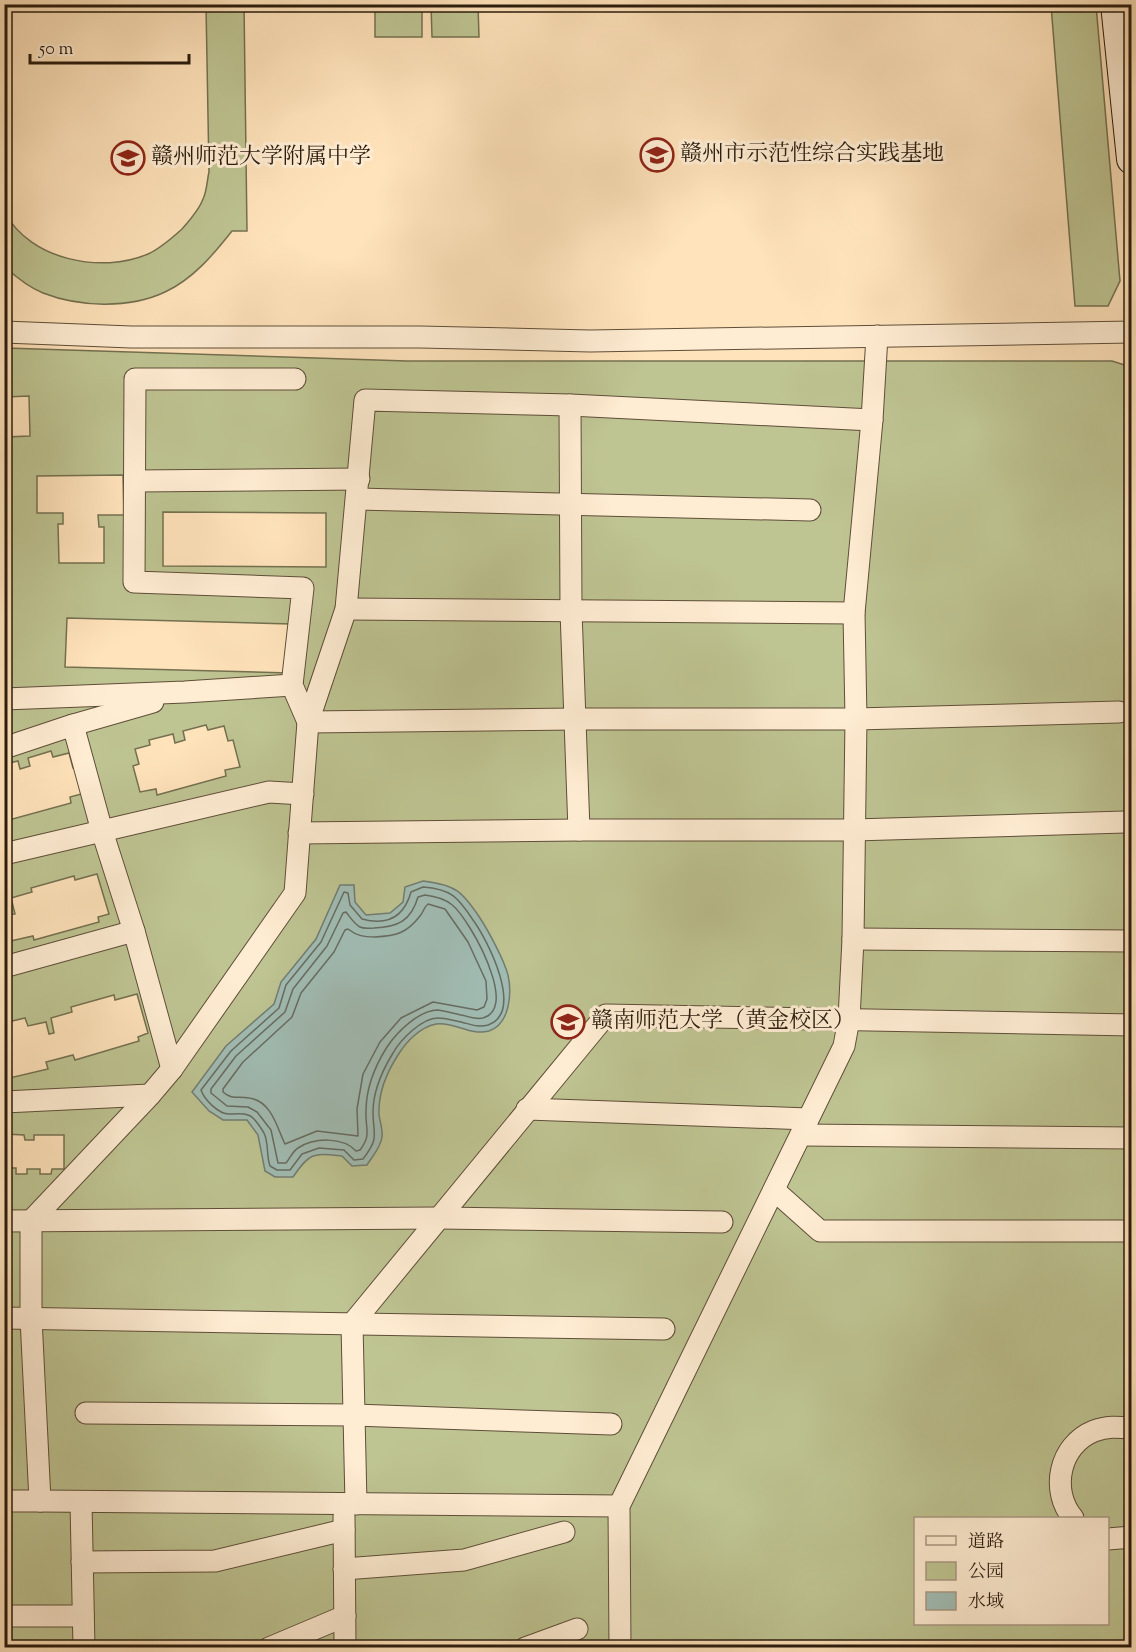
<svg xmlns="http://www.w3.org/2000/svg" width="1136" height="1652" viewBox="0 0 1136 1652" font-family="'Sorts Mill Goudy','Noto Serif SC',serif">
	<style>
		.green { fill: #bec492; stroke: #747050; stroke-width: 1.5; fill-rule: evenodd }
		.water { fill: #a1bdb5; stroke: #717d72; stroke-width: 1.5 }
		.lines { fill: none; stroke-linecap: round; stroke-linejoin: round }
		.shore { stroke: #666c62; stroke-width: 1.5 }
		.street-casing { stroke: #5f4e39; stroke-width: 23 }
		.secondary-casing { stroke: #2a1c0e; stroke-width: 32 }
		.street { stroke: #ffedd3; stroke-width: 21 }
		.secondary { stroke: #ffedd3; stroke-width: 30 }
		.labels { text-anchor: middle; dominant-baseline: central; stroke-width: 6; stroke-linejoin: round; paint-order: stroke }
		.poi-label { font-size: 22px; fill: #2a1c0e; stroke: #ffedd3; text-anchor: start }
	</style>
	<rect width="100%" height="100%" fill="#ffe3bb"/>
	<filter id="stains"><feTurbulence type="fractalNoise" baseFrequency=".00333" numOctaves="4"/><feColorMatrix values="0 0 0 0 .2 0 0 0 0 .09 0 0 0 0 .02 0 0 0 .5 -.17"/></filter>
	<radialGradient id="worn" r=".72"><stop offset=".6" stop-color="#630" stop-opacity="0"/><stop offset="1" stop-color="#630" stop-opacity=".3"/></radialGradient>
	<!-- green -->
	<g class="green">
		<path d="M 206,5 L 244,5 L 247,231 L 232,231 C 213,255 193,279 165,292 C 129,309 79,307 43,293 C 28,287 16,277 5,267 L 5,213 C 31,260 101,274 148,254 C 161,248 172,238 182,229 C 190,220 199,210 203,199 C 207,191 207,180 209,172 Z"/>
		<rect x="375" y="5" width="47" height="32"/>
		<polygon points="431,5 478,5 479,37 432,37"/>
		<polygon points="1051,5 1096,5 1120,281 1108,306 1075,306"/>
		<path d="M 5,348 L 407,361 L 1112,361 L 1131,367 L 1131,1647 L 5,1647 L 5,1168 L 16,1168 L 16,1174 L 27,1174 L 27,1169 L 40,1169 L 40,1174 L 51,1174 L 52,1169 L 64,1169 L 64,1135 L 34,1135 L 34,1140 L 25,1140 L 24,1135 L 5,1134 L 5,1079 L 48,1069 L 46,1062 L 73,1055 L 75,1060 L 139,1041 L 138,1037 L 148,1033 L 137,994 L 115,1000 L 114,995 L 71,1007 L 72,1012 L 51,1018 L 54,1033 L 49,1034 L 46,1022 L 28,1026 L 25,1018 L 8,1022 L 10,1028 L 5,1030 L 4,950 L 8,949 L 6,942 L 33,936 L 34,940 L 99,922 L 98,917 L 109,914 L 97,874 L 75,880 L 74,876 L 31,888 L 32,892 L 11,898 L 15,914 L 9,915 L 6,903 L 4,903 L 5,821 L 71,803 L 70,797 L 85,793 L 78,767 L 73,768 L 69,753 L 53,757 L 51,751 L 28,758 L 30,766 L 20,769 L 18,761 L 5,764 L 4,484 L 11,484 L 10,449 L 5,448 L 5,437 L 30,436 L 29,396 L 5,397 ZM 123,475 L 124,515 L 98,515 L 99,527 L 104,527 L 104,563 L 59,563 L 58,524 L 63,524 L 63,513 L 37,513 L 37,476 ZM 163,512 L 326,513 L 326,567 L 163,566 ZM 67,618 L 291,624 L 290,673 L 65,667 ZM 206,725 L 208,730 L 224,726 L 228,741 L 233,740 L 240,767 L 225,770 L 226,776 L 157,795 L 156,789 L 140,792 L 133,766 L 139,764 L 135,749 L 150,745 L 149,740 L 173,734 L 175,743 L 185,740 L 183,731 ZM 916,1518 L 1108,1518 L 1108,1624 L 916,1624 Z"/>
	</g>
	<!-- water -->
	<path class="water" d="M 423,881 C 456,885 462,891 480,918 C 489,932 504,960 508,975 C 512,993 510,1024 489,1031 C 470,1036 453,1021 436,1024 C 420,1027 406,1042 398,1055 C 387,1072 378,1094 379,1115 C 380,1122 383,1130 382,1137 C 381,1147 372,1157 367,1165 L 352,1166 L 342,1156 C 313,1153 310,1152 293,1177 L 275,1177 L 265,1171 L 258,1135 L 247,1120 L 223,1120 L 209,1111 L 192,1092 L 226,1046 L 274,1004 L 281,982 L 316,939 L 340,885 L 354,885 L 355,902 L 366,915 L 390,913 L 403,902 L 405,887 Z"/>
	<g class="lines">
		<!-- shore -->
		<g class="shore">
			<path d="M 423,887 C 451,889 458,897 473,920 C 487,939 525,1012 488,1025 C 478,1028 470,1024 461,1022 C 454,1021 446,1018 438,1018 C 422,1018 401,1039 393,1053 C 382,1071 373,1091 373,1112 C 373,1136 380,1137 363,1159 L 354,1160 L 344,1150 L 319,1148 L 302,1154 L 290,1170 L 277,1170 L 270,1166 C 266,1155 269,1143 264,1133 C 261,1128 253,1116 248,1115 C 243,1113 234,1114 229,1114 C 218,1114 204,1099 201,1090 L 231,1051 L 279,1008 L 286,985 L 321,942 L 344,892 L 348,893 L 350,905 L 362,919 C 388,926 404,917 411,892 Z"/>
			<path d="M 425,895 C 450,898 457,907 470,928 C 480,944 515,1009 483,1018 C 475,1020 468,1016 461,1015 C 453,1013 445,1011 438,1010 C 419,1010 397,1032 387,1047 C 375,1066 366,1088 366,1111 C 365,1129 372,1134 360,1150 L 356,1151 C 343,1137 315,1137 298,1148 C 293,1151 290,1158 286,1163 L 278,1163 L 271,1130 L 257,1112 L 248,1107 L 227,1106 L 211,1093 L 211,1089 L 236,1056 L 285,1012 L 293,989 L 327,946 L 343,913 L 346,912 C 350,917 354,924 360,927 C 364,929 369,928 374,928 C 398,927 411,921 418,897 Z"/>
			<path d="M 428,904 L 445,909 L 468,942 L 486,981 L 487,999 L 484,1007 L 477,1010 L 433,1002 L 401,1018 L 380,1042 L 363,1074 L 357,1109 L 358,1136 L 317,1131 L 285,1144 C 277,1128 272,1101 249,1098 C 238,1096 232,1100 223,1092 L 223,1089 L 243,1062 L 292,1017 L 301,993 L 334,952 L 345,930 L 348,929 C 357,936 364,937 375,937 C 396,936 407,933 420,916 C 424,911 424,907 428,904 Z"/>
		</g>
		<!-- street casing -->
		<g class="street-casing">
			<g id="street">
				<polyline points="4,332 131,337 420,337 590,341 1132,332"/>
				<polyline points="295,379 135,379 134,582 303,588 292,685 308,722 576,719 856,719 1119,712"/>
				<polyline points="570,405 571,611 579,830"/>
				<polyline points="135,481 359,479"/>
				<polyline points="357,499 810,510"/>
				<polyline points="346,609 854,613"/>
				<polyline points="4,699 185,692 292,685"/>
				<polyline points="73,725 153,702"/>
				<polyline points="4,748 73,725 102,831 4,854"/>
				<polyline points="299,833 579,830 854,830 1125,822"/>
				<polyline points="134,931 102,831 269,792 303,794"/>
				<polyline points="853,939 1132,941"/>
				<polyline points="4,967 134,931 172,1069"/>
				<polyline points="4,1102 150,1095"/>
				<polyline points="527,1109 808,1119"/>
				<polyline points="801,1135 1132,1138"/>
				<polyline points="774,1190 820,1231 1132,1231"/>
				<polyline points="4,1221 439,1218 722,1222"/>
				<polyline points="4,1318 664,1329"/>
				<polyline points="86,1413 354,1415 611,1424"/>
				<polyline points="4,1501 40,1501 31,1318 31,1221 150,1095 172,1069 295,893 308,722 346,609 365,400 570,405 872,420"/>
				<polyline points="40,1501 619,1506"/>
				<polyline points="81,1502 84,1648"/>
				<polyline points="356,1504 352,1324 606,1015 1132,1025"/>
				<polyline points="344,1516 345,1648"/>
				<path d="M 1073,1518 C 1050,1491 1059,1445 1094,1431 C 1107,1426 1118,1427 1132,1428"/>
				<polyline points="1108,1539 1132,1537"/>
				<polyline points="82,1562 215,1561 344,1530"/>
				<polyline points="344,1569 464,1560 564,1532"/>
				<polyline points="4,1616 83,1616"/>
				<polyline points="269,1648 345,1616"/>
				<polyline points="525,1648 577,1629"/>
				<polyline points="620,1648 619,1506 844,1046 849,1019 853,939 856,719 854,613 872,420 877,336"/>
			</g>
		</g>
		<!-- secondary casing -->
		<g class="secondary-casing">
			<polyline id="secondary" points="1116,4 1132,159"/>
		</g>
		<!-- street -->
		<use href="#street" class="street"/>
		<!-- secondary -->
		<use href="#secondary" class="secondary"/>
	</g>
	<!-- icons -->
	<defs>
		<g id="school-ring" transform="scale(1.725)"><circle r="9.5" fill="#ffedd3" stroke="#8f2418" stroke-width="1.5"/><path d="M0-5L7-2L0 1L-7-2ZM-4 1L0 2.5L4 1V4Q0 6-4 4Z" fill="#8f2418"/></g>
		<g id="university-ring" transform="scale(1.725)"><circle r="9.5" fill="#ffedd3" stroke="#8f2418" stroke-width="1.5"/><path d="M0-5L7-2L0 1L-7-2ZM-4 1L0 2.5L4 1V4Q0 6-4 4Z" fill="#8f2418"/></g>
	</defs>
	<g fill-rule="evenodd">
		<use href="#school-ring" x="657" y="155"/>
		<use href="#school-ring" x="128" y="158"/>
		<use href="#university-ring" x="568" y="1022"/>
	</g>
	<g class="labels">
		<!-- poi labels -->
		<g class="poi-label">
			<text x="680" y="155">赣州市示范性综合实践基地</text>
			<text x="151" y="158">赣州师范大学附属中学</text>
			<text x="591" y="1022">赣南师范大学（黄金校区）</text>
		</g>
	</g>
	<!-- margin -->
	<rect width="1136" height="1652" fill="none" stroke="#ffe3bb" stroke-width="24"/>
	<rect x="6" y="6" width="1124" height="1640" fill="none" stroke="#2a1c0e" stroke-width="3"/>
	<rect x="12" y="12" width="1112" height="1628" fill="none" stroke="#2a1c0e" stroke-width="1.5"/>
	<!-- legend -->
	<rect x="914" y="1517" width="195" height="108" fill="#ffedd3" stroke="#aa9984" stroke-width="1.5"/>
	<rect x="926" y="1536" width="30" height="9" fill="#ffedd3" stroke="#aa9984" stroke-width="1.5"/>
	<text x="968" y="1547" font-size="18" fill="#2a1c0e">道路</text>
	<rect x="926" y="1562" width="30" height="18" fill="#bec492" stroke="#aa9984" stroke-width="1.5"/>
	<text x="968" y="1577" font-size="18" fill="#2a1c0e">公园</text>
	<rect x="926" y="1592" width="30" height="18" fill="#a1bdb5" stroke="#aa9984" stroke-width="1.5"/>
	<text x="968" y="1607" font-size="18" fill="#2a1c0e">水域</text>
	<!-- scale -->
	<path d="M30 54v9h159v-9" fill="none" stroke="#2a1c0e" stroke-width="3"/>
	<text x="39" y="54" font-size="18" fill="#2a1c0e" stroke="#ffedd3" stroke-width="4.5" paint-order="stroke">50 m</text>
	<rect width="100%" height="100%" filter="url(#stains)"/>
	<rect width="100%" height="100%" fill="url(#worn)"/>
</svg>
